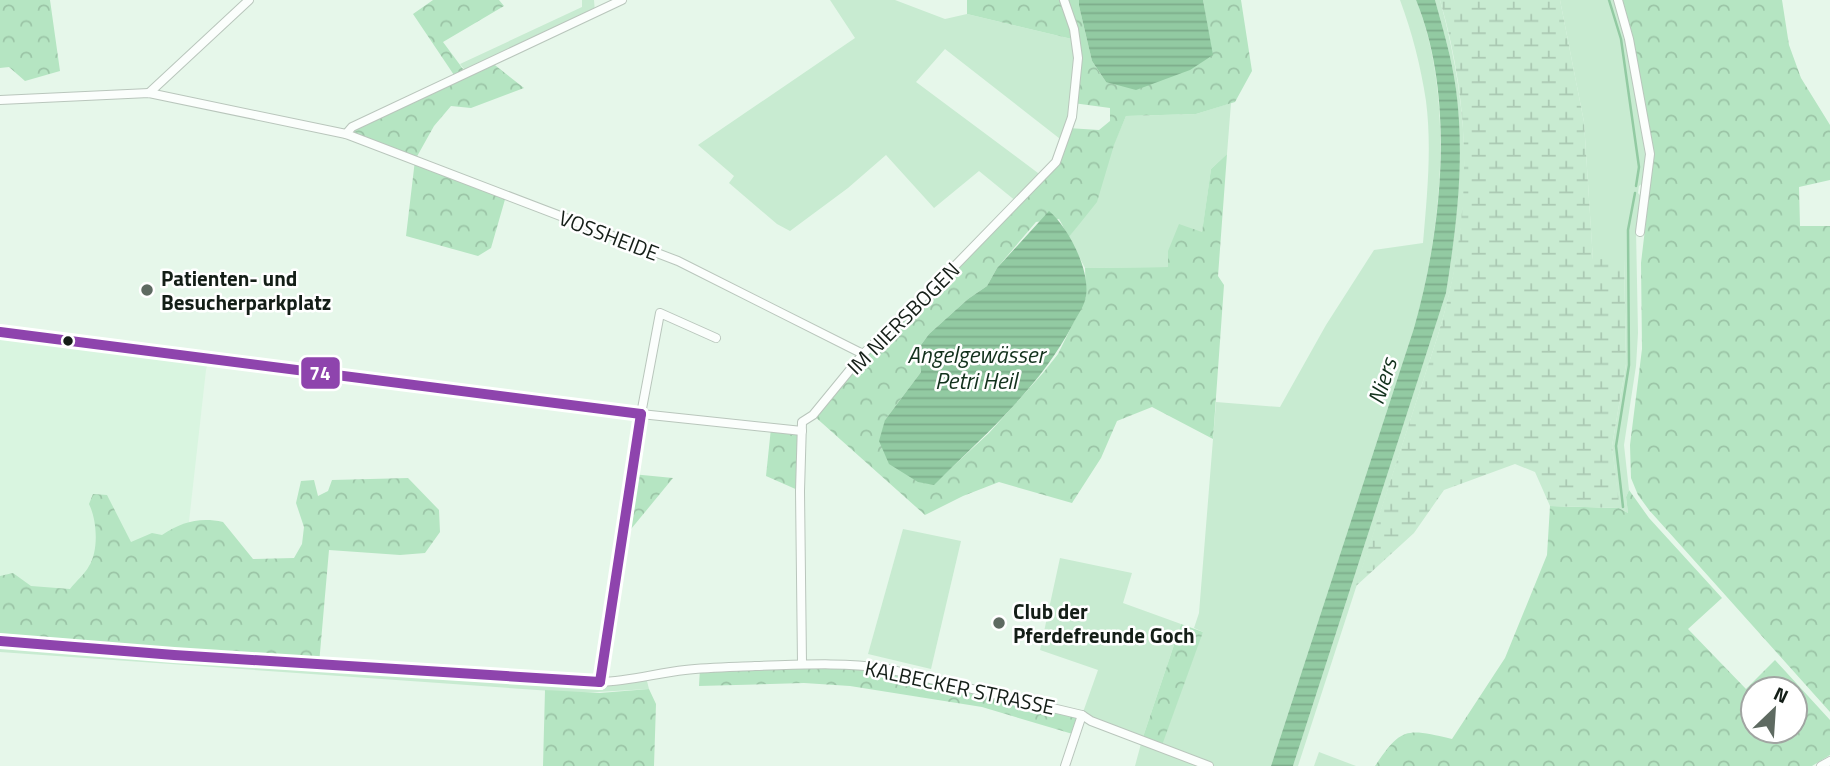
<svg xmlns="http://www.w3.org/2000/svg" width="1830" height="766" viewBox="0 0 1830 766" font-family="'Titillium Web',sans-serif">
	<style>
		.built { fill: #d9f5e0 }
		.green { fill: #c8ebd1 }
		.forest { fill: url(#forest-crowns); fill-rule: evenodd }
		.wetland { fill: url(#wetland-marsh) }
		.water { fill: url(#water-rules) }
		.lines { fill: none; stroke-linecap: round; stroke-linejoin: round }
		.stream { stroke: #92caa2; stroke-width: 2.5 }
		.minor-casing { stroke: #b9c6bc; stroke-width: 10 }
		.minor { stroke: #fbfefc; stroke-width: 8 }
		.bus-1-casing { stroke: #fff; stroke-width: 16 }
		.bus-1 { stroke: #8e44ad; stroke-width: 10 }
		.poi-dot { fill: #5e6a61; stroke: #fff; stroke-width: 2.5 }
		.bus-dot { fill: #141e17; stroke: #fff; stroke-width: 2.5 }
		.labels { text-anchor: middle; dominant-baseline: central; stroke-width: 5; stroke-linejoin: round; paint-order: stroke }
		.street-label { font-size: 21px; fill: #141e17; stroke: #fff }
		.poi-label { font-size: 21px; font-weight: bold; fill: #141e17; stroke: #fff; text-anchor: start }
		.water-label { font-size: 23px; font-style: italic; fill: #12311c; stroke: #fff }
		.line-badge { stroke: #fff; stroke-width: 2.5 }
		.badge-label { font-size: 19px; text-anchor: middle; font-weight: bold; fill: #fff }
	</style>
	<defs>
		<pattern id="forest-crowns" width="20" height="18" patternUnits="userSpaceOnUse" patternTransform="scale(1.75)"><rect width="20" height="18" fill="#b5e5c2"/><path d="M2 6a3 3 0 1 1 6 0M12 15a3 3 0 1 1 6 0" fill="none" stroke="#9bc4a6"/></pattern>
		<pattern id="wetland-marsh" width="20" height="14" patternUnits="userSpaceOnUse" patternTransform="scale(1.75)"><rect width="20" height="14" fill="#c8ebd1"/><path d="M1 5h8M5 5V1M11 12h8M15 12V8" fill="none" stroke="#abc9b3"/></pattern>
		<pattern id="water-rules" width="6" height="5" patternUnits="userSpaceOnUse" patternTransform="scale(1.75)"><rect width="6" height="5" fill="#92caa2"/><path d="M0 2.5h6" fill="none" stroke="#7dad8b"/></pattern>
	</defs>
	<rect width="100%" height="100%" fill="#e6f7ea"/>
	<!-- built -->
	<polygon class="built" points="0,332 209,358 206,370 174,655 0,641"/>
	<!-- green -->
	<g class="green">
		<polygon points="582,0 594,0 595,13 467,73 460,64 582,7"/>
		<polygon points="830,0 895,0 945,19 967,14 1076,40 1078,58 1064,142 945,49 916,82 1042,176 1017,202 979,171 934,208 886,155 848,188 790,231 777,224 729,183 734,176 698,145 855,38"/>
		<path d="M 1400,0 L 1416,0 C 1455,96 1442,231 1414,328 L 1271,766 L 1135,766 L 1142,740 L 1082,715 L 1098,670 L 1040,650 L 1060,558 L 1132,573 L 1123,603 L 1181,624 L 1142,740 L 1203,632 L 1194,628 L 1199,613 L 1216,402 L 1280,407 L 1326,325 L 1374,250 L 1423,243 C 1427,196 1432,148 1426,101 C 1421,67 1412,32 1400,0 Z"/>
		<path d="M 1435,0 L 1440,0 C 1472,119 1474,217 1438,335 L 1298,766 L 1293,766 L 1446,293 C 1457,226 1464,157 1456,89 C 1452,59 1443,29 1435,0 Z"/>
		<path d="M 1560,0 L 1616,0 C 1631,52 1648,128 1645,181 L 1639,186 L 1638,193 L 1643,199 L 1642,213 L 1636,229 L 1638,333 L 1636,366 L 1624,445 L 1629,490 L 1626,497 L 1628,513 L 1619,508 L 1612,446 L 1626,364 L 1624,257 L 1593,261 L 1584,122 Z"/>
		<polygon points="1231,103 1227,154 1211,169 1202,233 1169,267 1085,268 1069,237 1080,222 1126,116 1196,114"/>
		<polygon points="903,529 961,541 931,669 868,654"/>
		<polygon points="0,641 557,680 646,677 649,689 580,693 0,652"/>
		<polygon points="1319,752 1356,766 1314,766"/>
	</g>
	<!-- forest -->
	<g class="forest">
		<polygon points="0,0 50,0 60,71 25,81 9,67 0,68"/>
		<polygon points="433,0 499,0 504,6 443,42 466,73 491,62 524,88 471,108 451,106 434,126 415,160 506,196 491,248 478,256 406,236 415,160 346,134 456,78 413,14"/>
		<polygon points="967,0 1079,0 1079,6 1092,61 1106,82 1212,55 1203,0 1241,0 1252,71 1235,102 1196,114 1126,116 1114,145 1097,202 1069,237 1059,219 1036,222 997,268 987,286 968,299 929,334 918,349 921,372 885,420 934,484 989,433 1043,373 1058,354 1086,297 1085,268 1168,267 1168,251 1179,224 1202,232 1211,169 1227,154 1218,276 1224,285 1213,439 1152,407 1117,421 1101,458 1072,503 999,482 963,496 925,515 813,415 863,354 1056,162 1068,128 1099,130 1110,121 1110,108 1073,103 1076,40 967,14"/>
		<polygon points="1622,0 1782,0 1789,45 1801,78 1830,125 1830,180 1799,187 1800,226 1830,226 1830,712 1649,510 1638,495 1631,478 1630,445 1642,349 1641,263 1654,153"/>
		<polygon points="771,428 802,431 800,491 766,476"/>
		<polygon points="632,474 673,478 622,540"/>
		<path d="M 408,478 L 439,510 L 440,532 L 425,553 L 400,555 L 329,550 L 319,664 L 0,641 L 0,576 L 13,573 L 31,586 L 70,589 C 76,581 85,574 89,566 C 99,550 97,520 89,504 L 93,494 L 107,495 L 131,542 L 152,533 L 162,535 C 182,522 199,517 223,522 L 253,559 L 294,558 L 302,544 L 304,527 L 296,503 L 301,481 L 314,480 L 318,496 L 328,491 L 332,480 Z"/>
		<path d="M 1629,490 L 1649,518 L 1722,598 L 1688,629 L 1746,689 L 1775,660 L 1830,720 L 1830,755 L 1812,766 L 1375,766 C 1402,726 1407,729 1452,739 L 1505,658 L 1547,555 L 1550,506 L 1619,508 L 1628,513 L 1626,497 ZM 1753,689 L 1795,689 L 1795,731 L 1753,731 Z"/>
		<polygon points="1181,624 1203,632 1161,748 1142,740"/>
		<polygon points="861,664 1082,715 1076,735 982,707 850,686 804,683 699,686 700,668"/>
		<polygon points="649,689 656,704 654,766 543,766 545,690 600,693"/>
	</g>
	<!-- wetland -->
	<path class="wetland" d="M 1440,0 L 1560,0 L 1584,122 L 1593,260 L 1624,256 L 1626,364 L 1612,446 L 1619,503 L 1619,508 L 1550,506 L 1535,472 L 1515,464 L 1444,490 L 1414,533 L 1356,586 L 1438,335 C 1472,222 1473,114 1440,0 Z"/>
	<!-- water -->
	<g class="water">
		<polygon points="1079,0 1203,0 1213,55 1190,70 1136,90 1106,82 1092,61 1079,6"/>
		<path d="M 1416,0 L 1435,0 C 1443,29 1452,59 1456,89 C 1465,158 1457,225 1446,293 L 1293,766 L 1271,766 L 1414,328 C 1442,230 1456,97 1416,0 Z"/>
		<path d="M 1049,211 C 1068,227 1090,269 1086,296 C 1085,305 1077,316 1073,324 C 1039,389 985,434 934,485 L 918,482 L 889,464 L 879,441 L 885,420 L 921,372 L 918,349 L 929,334 L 968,299 L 987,286 L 997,268 Z"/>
	</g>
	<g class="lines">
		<!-- stream -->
		<g class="stream">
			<polyline points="1609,0 1621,39 1639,167 1636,186"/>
			<polyline points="1623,507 1616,446 1629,365 1628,230 1635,193"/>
		</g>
		<!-- minor casing -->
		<g class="minor-casing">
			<g id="minor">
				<polyline points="1618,0 1629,39 1650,154 1640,232"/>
				<polyline points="149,93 249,0"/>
				<polyline points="0,100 149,93 346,134 678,261 863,354"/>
				<polyline points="346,134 352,127 622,0"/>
				<polyline points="0,332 553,401 641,414 802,431"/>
				<path d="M 0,641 L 174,655 L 600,682 C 630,681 657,673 685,670 C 709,667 732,667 755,666 C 798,665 840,662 884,668 L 1082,715 L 1091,721 L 1209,766"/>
				<polyline points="802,663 800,491 802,422 813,415 863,354 948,273 1056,162 1072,117 1078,58 1074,29 1064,0"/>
				<polyline points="600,682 641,414 660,313 716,338"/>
				<polyline points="1065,766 1082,715"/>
				<polyline points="1821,766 1830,761"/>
			</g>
		</g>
		<!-- minor -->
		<use href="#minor" class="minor"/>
		<!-- bus-1 casing -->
		<g class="bus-1-casing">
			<g id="bus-1">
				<polyline points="0,332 641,414"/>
				<polyline points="0,641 174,655 600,682"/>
				<polyline points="600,682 641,414"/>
			</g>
		</g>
		<!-- bus-1 -->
		<use href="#bus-1" class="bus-1"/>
	</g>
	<!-- markers -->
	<g class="poi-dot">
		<circle cx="147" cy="290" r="7"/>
		<circle cx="999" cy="623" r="7"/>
	</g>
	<circle class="bus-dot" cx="68" cy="341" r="6"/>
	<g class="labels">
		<!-- street labels -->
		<g class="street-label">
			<text transform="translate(609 235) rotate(21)">VOSSHEIDE</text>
			<text transform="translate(903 318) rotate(-45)">IM NIERSBOGEN</text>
			<text transform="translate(960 687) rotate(12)">KALBECKER STRASSE</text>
		</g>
		<!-- poi labels -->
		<g class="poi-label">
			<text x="161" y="278">Patienten- und<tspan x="161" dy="24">Besucherparkplatz</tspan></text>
			<text x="1013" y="611">Club der<tspan x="1013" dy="24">Pferdefreunde Goch</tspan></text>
		</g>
		<!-- water labels -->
		<g class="water-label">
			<text x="976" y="354">Angelgewässer<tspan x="976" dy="26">Petri Heil</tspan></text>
			<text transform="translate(1382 381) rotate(-72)">Niers</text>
		</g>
	</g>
	<rect class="line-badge" x="300" y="356" width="41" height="34" rx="7" fill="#8e44ad"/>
	<g class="badge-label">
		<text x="320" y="380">74</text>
	</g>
	<!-- north arrow -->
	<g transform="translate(1774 710) rotate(25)"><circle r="33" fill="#ffffff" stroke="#a1a5a2" stroke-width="2"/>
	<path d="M0-5L12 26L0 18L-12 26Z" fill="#5e6a61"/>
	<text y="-10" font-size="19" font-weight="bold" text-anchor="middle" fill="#141e17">N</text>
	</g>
</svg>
